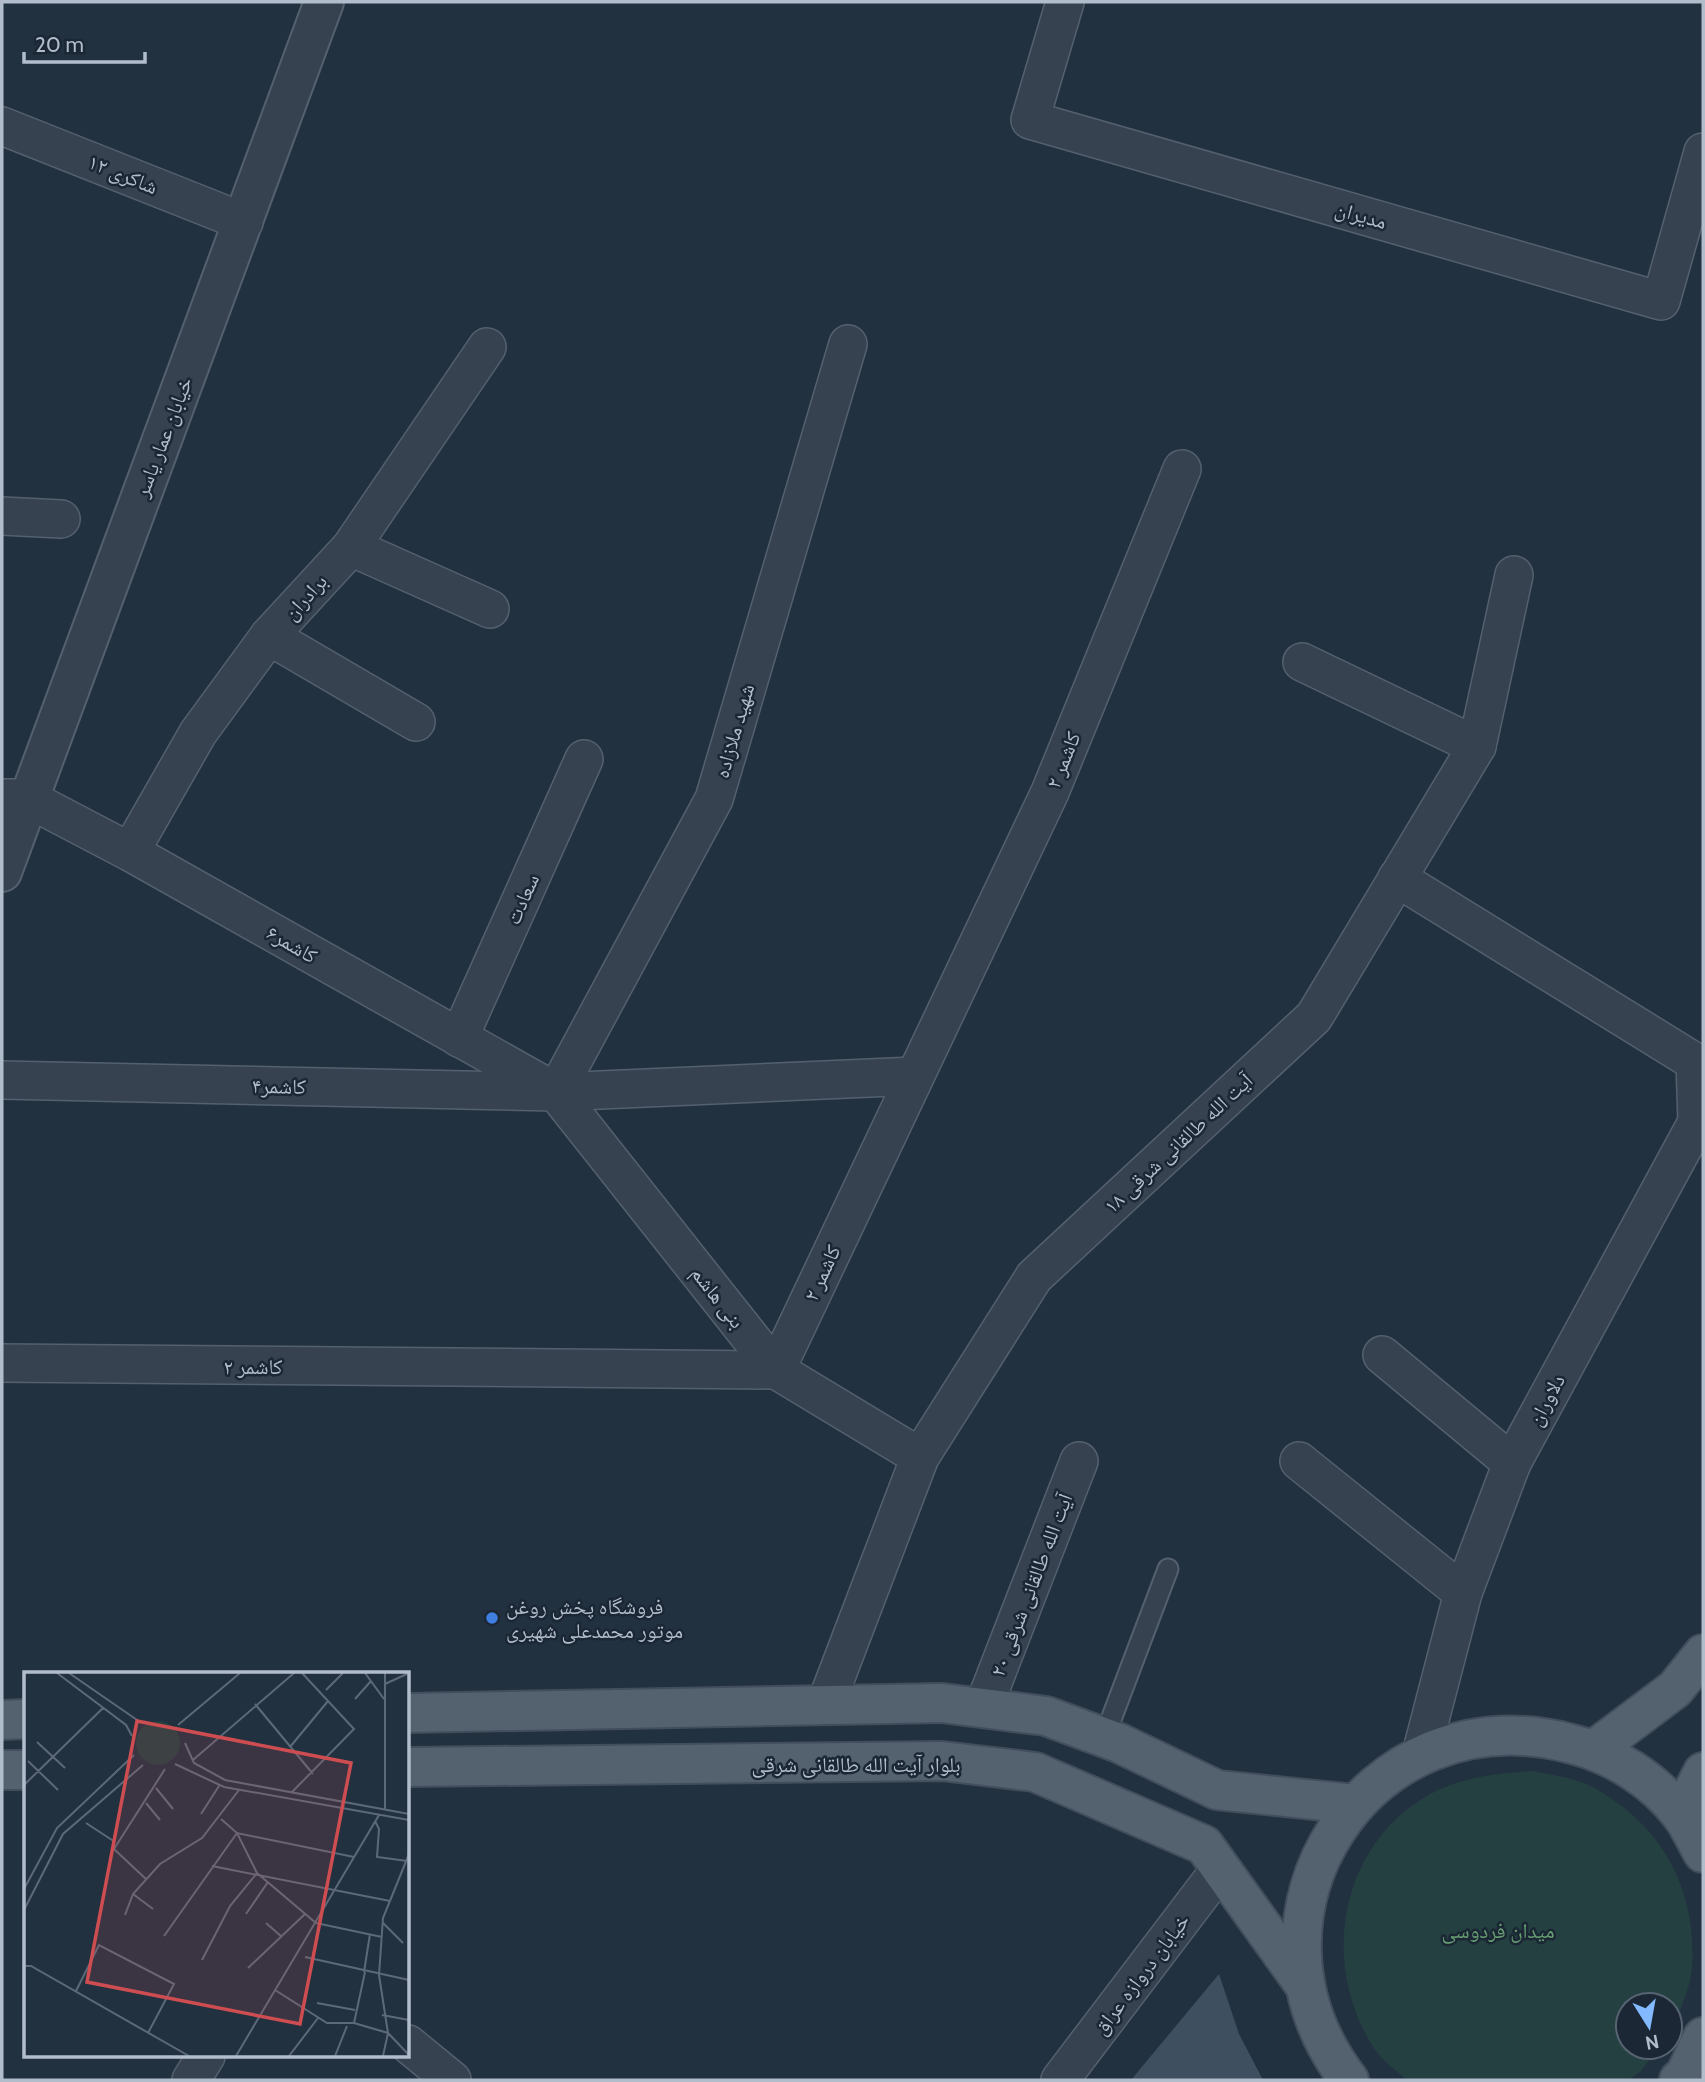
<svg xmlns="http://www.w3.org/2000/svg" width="1705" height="2082" viewBox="0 0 1705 2082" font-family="Cabin,'Noto Naskh Arabic',sans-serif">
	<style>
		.green { fill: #244041 }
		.building { fill: #3e4f60 }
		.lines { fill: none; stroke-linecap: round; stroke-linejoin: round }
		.service-casing { stroke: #54606e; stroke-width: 23 }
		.minor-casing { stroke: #54606e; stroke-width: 40 }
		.tertiary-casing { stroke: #54606e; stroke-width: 42 }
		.primary-casing { stroke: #424e5c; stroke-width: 42 }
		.service { stroke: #364250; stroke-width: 19 }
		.minor { stroke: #364250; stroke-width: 37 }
		.tertiary { stroke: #364250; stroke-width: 38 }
		.primary { stroke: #546270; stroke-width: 38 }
		.shop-dot { fill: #3f7fe0; stroke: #1b2735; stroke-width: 2.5 }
		.labels { text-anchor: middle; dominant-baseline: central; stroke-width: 5; stroke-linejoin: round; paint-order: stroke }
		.street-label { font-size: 21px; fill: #b2bdcb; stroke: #1b2735 }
		.poi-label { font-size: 21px; fill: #b2bdcb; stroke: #1b2735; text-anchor: start }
		.park-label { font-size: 21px; fill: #679e71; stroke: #1b2735 }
		.inset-road { fill: none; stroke: #5c6978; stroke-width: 2 }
		.view { fill: #cd4d51; fill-opacity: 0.15; stroke: #cd4d51; stroke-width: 3.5 }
		.inset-edge { fill: none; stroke: #b2bdcb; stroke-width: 3.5 }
	</style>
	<rect width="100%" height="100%" fill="#223140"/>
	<!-- green -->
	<path class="green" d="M 1533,1771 C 1551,1775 1574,1778 1591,1786 C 1661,1824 1697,1887 1692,1967 C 1691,1986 1681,2006 1675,2024 L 1670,2031 L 1670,2005 L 1628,2005 L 1628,2047 L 1659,2047 L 1640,2072 L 1628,2080 L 1407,2080 C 1397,2071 1384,2062 1376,2051 C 1320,1969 1337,1850 1425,1797 C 1459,1777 1495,1774 1533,1771 Z"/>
	<!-- building -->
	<polygon class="building" points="1219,1974 1239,2034 1263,2080 1131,2080"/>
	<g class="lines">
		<!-- service casing -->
		<g class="service-casing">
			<polyline id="service" points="1104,1738 1168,1569"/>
		</g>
		<!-- minor casing -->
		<g class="minor-casing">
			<g id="minor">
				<polyline points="1065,2 1030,120 1661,301 1703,152"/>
				<polyline points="2,126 244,222"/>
				<polyline points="2,516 61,519"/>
				<polyline points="351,547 490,609"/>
				<polyline points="269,636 416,722"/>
				<polyline points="1302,662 1477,746"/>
				<polyline points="2,798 27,798 130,852 556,1092 776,1370 920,1457"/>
				<polyline points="130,852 198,733 269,636 351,547 487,347"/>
				<polyline points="1397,878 1695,1062 1697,1122 1512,1463 1463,1593 1421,1754"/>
				<polyline points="459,1038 584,759"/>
				<polyline points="2,1080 556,1092 915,1076"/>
				<polyline points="556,1092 714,799 848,344"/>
				<polyline points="1382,1355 1512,1463"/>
				<polyline points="2,1363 776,1370 1050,792 1182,469"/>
				<polyline points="1299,1461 1463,1593"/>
				<polyline points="825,1706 920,1457 1034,1277 1314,1017 1477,746 1514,575"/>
				<polyline points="983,1708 1079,1461"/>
				<polyline points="408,2044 452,2080"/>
				<polyline points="191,2080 206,2056"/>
				<polyline points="1060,2080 1221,1868"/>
			</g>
		</g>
		<!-- tertiary casing -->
		<g class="tertiary-casing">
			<polyline id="tertiary" points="2,872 324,2"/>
		</g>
		<!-- primary casing -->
		<g class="primary-casing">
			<g id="primary">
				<polyline points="408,1713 942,1703 1046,1716 1119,1743 1217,1790 1354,1804"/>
				<polyline points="2,1720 26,1719"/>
				<polyline points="1595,1749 1675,1689 1703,1654"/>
				<polyline points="408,1767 942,1761 1035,1772 1204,1845 1303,1983"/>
				<polyline points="2,1770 26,1770"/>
				<polyline points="1681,1815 1703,1772"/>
				<path d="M 1349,2080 C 1223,1916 1367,1692 1568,1743 C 1612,1753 1655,1780 1682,1816 C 1690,1827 1696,1841 1703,1853"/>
				<polyline points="1679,2080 1685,2075 1703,2037"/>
			</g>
		</g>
		<!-- service -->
		<use href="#service" class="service"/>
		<!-- minor -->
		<use href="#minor" class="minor"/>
		<!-- tertiary -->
		<use href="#tertiary" class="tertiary"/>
		<!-- primary -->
		<use href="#primary" class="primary"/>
	</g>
	<!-- markers -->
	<circle class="shop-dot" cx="492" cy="1618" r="7"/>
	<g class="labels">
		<!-- street labels -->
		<g class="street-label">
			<text transform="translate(123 174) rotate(22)">شاکری ۱۲</text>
			<text transform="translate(1361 215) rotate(16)">مدیران</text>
			<text transform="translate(163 437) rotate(-69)">خیابان عمار یاسر</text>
			<text transform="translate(305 597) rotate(-48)">برادران</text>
			<text transform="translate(734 731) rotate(-74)">شهید ملازاده</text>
			<text transform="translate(1063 760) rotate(-68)">کاشمر ۲</text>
			<text transform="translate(522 899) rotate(-66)">سعادت</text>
			<text transform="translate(292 944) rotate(30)">کاشمر۶</text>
			<text transform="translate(279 1086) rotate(1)">کاشمر۴</text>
			<text transform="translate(1178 1143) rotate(-43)">آیت الله طالقانی شرقی ۱۸</text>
			<text transform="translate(822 1273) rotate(-65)">کاشمر ۲</text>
			<text transform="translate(718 1297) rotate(52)">بنی هاشم</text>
			<text x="253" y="1366">کاشمر ۲</text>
			<text transform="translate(1546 1400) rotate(-62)">دلاوران</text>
			<text transform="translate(1031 1585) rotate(-69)">آیت الله طالقانی شرقی ۲۰</text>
			<text x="856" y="1764">بلوار آیت الله طالقانی شرقی</text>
			<text transform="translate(1141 1974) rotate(-53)">خیابان دروازه عراق</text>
		</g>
		<!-- poi labels -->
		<g class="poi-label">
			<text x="506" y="1606">فروشگاه پخش روغن<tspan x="506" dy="24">موتور محمدعلی شهیری</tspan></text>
		</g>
		<!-- park labels -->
		<g class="park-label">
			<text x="1498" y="1930">میدان فردوسی</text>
		</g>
	</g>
	<!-- overview -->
	<g transform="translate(24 1672)">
		<rect width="385" height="385" fill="#223140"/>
		<path d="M112 71a22 22 0 1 1 44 0a22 22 0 1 1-44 0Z" fill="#244041"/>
		<path class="inset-road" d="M 33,1 L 102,53 L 108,64M 45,1 L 116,50M 341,1 L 360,27M 361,1 L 361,138M 361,12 L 385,1M 302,18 L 319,1M 331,27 L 347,9M 231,32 L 289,102M 154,53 L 216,1M 13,70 L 41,96M 161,71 L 170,91 L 201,108 L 385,142M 266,75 L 304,29M 169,88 L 270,1M 4,89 L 34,118M 151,92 L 200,115 L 385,148M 0,113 L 79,36M 132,116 L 149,137M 268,120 L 330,57 L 278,1M 122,131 L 136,148M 177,142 L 195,114M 197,147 L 213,161 L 233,201 L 292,251 L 358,265M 351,149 L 355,157 L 353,185 L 383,189M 62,151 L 91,170M 188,194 L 366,229M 123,208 L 90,177 L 141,97M 0,217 L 33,156 L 110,83M 109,222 L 129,237M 0,238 L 39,162 L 119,93M 222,242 L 244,210M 101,243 L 109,222 L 136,192 L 178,166 L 215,118M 242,251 L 258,265M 359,251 L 379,271M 140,264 L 213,161 L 330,185M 281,285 L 385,308M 178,288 L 206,234 L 233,201M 0,294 L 7,294 L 165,384M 224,296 L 281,242M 340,300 L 346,262M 251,318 L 303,351 L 330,351 L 364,361 L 385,383M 52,319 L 75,273 L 150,312 L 124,361M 293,331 L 331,338M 358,343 L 385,348M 330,351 L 341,300M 212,384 L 355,143M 265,384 L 294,346M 311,384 L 323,354M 359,384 L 364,361 L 355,303 L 359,246 L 385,182"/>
		<path class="view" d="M 113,49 L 327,91 L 276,352 L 63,310 Z"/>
		<rect width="385" height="385" class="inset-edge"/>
	</g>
	<!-- border -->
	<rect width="1705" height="2082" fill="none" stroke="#b2bdcb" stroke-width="7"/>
	<!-- north arrow -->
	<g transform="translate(1649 2026) rotate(169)"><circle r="33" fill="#1b2735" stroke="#576371" stroke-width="2"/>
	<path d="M0-5L12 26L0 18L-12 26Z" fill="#83baff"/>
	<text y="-10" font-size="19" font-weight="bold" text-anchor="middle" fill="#b2bdcb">N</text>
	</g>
	<!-- scale -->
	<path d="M24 52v10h121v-10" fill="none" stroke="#b2bdcb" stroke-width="3.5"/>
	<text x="35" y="52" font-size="21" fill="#b2bdcb" stroke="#1b2735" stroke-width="5" paint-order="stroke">20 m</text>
</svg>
